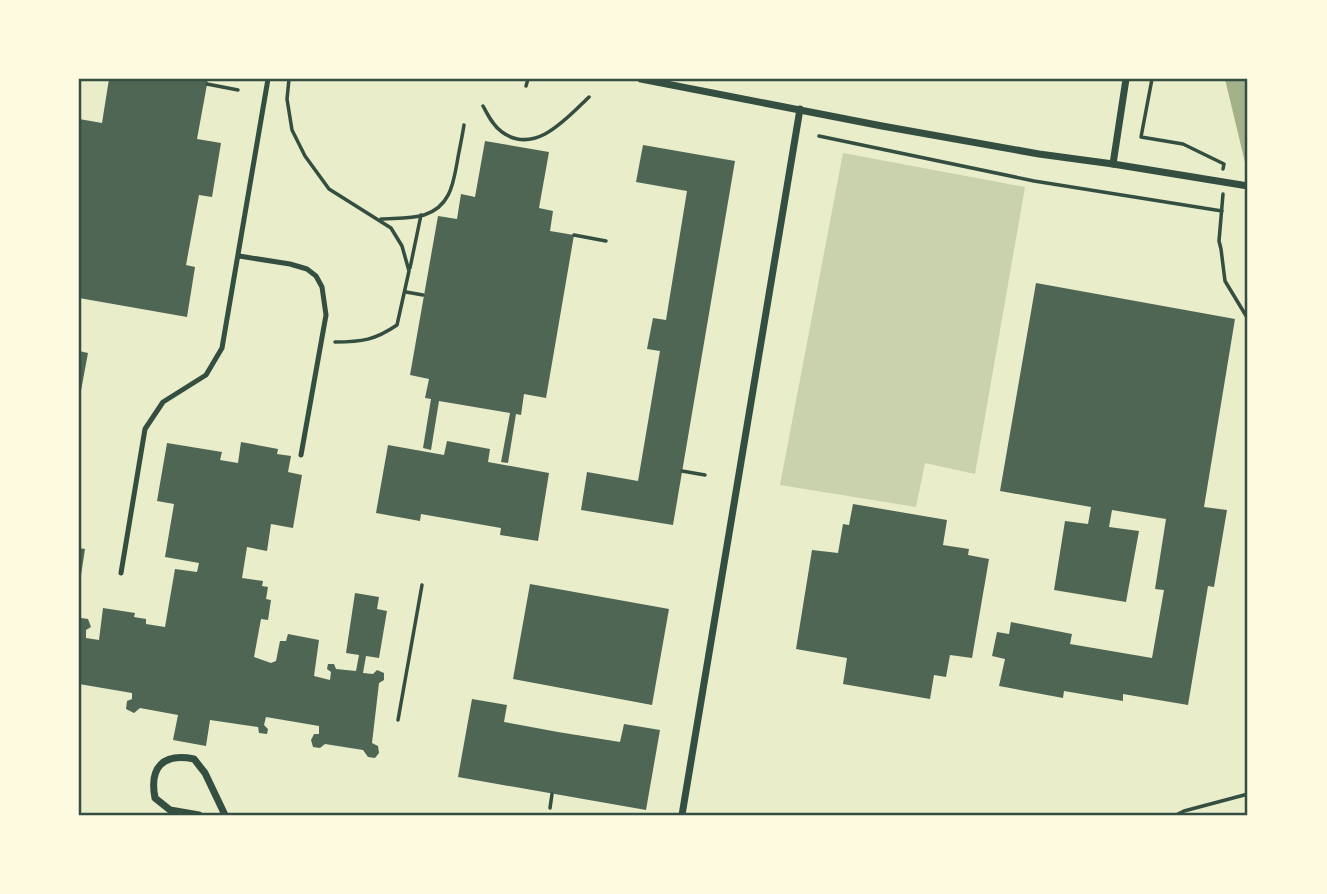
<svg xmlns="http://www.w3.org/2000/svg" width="1327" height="894" viewBox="0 0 1327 894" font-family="Ubuntu,sans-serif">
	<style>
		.green { fill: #cad2ad }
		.water { fill: #a3b18a }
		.building { fill: #4f6655 }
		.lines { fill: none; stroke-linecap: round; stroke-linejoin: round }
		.path { stroke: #344e41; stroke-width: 3.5 }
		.service { stroke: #344e41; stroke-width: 5 }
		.minor { stroke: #344e41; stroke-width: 7 }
		.neatline { fill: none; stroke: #344e41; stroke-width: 2.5 }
	</style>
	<rect width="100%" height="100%" fill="#e9edc9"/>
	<!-- green -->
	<polygon class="green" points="843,153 1025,187 975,474 925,463 916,507 780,485"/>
	<!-- water -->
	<polygon class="water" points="1225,79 1248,79 1248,175"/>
	<!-- building -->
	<g class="building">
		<polygon points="109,79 208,79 197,139 221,143 212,197 199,195 186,265 195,267 187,317 79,298 79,186 81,175 79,174 79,119 102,123"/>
		<polygon points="485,141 549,152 539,208 553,211 550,231 574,235 546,398 524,394 521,415 516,414 508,463 501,462 510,413 439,401 431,450 423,448 431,399 425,398 429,379 410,375 438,216 457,219 461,194 475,197"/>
		<polygon points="643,145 735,161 673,525 581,510 587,472 638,481 660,351 647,349 653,318 666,320 687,191 636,182"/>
		<polygon points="1036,283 1235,319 1204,507 1227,510 1214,587 1208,586 1188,705 1123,694 1123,701 1064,691 1063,698 999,686 1005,659 992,656 997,632 1009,634 1011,622 1072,634 1070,644 1152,658 1164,590 1155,589 1166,519 1112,510 1109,527 1139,531 1126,602 1054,590 1065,521 1088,524 1091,507 1000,491"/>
		<polygon points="79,351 88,353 80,396 79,396"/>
		<polygon points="447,441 490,449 488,462 549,473 538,541 500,535 501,528 421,514 420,521 376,513 388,445 444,455"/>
		<polygon points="241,442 278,449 277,454 291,456 288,472 302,475 293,528 271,524 267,551 247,547 242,578 263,581 262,586 268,587 266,599 271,600 268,620 261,619 254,657 271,663 276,661 280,641 286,641 288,634 319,640 314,676 330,680 331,672 327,669 328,664 334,664 336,669 356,671 359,655 346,653 355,593 379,597 377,609 387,611 379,658 366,656 363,673 373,674 377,670 384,673 384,680 379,683 372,743 378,746 379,753 375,758 368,757 363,750 325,744 320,748 313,747 311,740 314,734 319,734 319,726 266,717 264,725 268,729 267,734 259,733 258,727 210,720 206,746 173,740 178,715 140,708 134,713 126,709 127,701 132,699 132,693 79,684 79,621 81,618 88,619 91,627 86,630 86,638 99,640 103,608 135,613 134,617 146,619 146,624 165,627 175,569 197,572 199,563 165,557 174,504 157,501 167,443 222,452 220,460 238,463"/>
		<polygon points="853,504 947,520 943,545 969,549 968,555 989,559 972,658 950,655 946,677 934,675 930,699 843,684 847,658 796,649 812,550 838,553 843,524 849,525"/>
		<polygon points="79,548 85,549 80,582 79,582"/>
		<polygon points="530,584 669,609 652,705 513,679"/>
		<polygon points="472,699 507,705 504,722 558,732 620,742 624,724 660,730 646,810 458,777"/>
	</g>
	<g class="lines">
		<!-- path -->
		<g class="path">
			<path d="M 289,79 L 287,99 L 292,130 L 305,156 L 329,189 L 391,228 L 402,246 L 409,271 L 397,325 C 375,340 362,342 335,342"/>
			<polyline points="1152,79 1141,137 1183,144 1224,164 1223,169"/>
			<polyline points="207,84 238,90"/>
			<polyline points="526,86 528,79"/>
			<path d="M 483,106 C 488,115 493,126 502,132 C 535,156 567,118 589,97"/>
			<polyline points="819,136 1034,181 1222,211"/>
			<polyline points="1223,194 1219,241 1221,249 1225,281 1248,319"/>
			<path d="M 381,219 C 395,218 411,219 424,215 C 449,207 453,186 457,163 C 459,151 462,138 464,125"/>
			<polyline points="574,235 606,241"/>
			<polyline points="410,268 421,215"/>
			<polyline points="406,292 423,295"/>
			<polyline points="682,471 705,475"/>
			<polyline points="398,720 422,585"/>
			<polyline points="550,808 552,794"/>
			<polyline points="1176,815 1184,811 1248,794"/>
		</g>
		<!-- service -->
		<g class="service">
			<polyline points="239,256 290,264 307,269 316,276 322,287 326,315 301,455"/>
			<polyline points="121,573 145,429 163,402 206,375 222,348 268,79"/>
		</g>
		<!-- minor -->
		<g class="minor">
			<polyline points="641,79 882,126 1039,154 1113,164 1248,186"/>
			<polyline points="1113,164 1126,79"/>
			<path d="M 199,815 L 170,810 L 155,798 C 149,767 163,753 194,759 L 205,773 L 225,815"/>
			<polyline points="682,815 800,109"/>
		</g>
	</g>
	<!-- border -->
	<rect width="1327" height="894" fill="none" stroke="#fefae0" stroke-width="161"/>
	<rect x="80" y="80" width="1166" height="734" class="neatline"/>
</svg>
